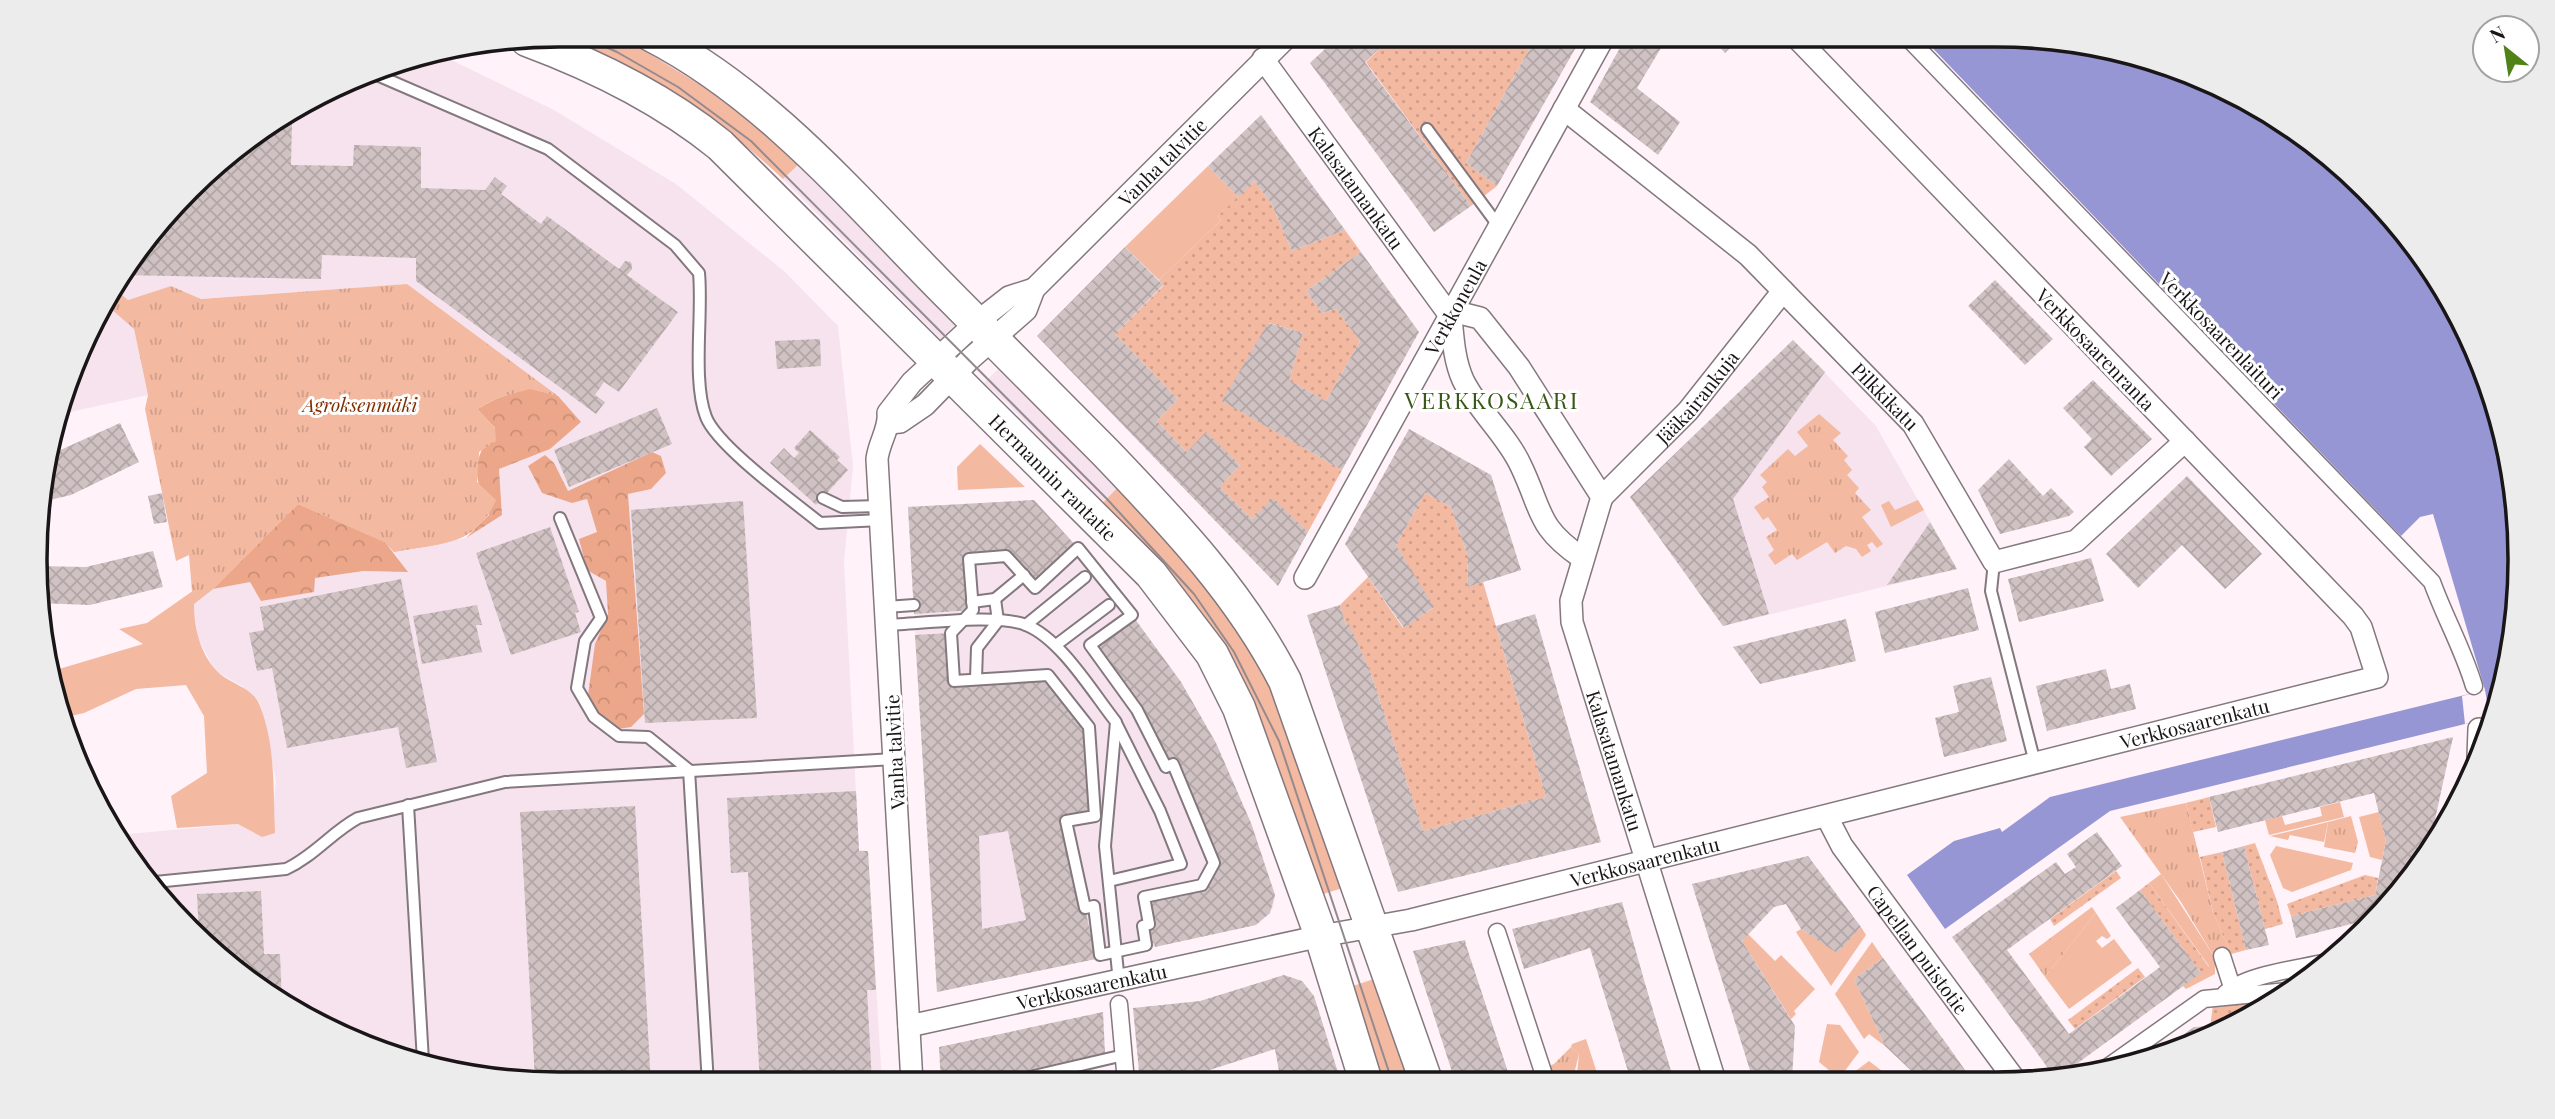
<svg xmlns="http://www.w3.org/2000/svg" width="2555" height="1119" viewBox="0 0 2555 1119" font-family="'Playfair Display',serif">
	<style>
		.built { fill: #f7e3ee }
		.grass { fill: #f3b9a1 }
		.forest { fill: url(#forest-crowns) }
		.park { fill: url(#park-tufts) }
		.garden { fill: url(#garden-dots) }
		.water { fill: #9796d5 }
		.pier { fill: #fff2f9 }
		.building { fill: url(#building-cross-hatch); fill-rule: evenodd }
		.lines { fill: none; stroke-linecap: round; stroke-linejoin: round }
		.service-casing { stroke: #83787e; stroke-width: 14 }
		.pedestrian-casing { stroke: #83787e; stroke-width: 19 }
		.minor-casing { stroke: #83787e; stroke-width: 24 }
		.primary-casing { stroke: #83787e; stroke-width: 35 }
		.service { stroke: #fff; stroke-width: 10 }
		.pedestrian { stroke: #fff; stroke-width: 16 }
		.minor { stroke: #fff; stroke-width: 21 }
		.primary { stroke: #fff; stroke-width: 32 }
		.tram { stroke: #938b8f; stroke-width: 2 }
		.labels { text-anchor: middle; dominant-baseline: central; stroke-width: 6; stroke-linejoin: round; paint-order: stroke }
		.street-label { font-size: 19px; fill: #1a1618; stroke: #fff }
		.park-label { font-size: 19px; font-style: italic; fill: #7e2e00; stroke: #fff }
		.quarter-label { font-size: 23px; letter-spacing: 2px; fill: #375818; stroke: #fff }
		.rim { fill: none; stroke: #1a1618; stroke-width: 3.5 }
	</style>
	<defs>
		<pattern id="forest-crowns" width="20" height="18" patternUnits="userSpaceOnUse" patternTransform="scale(1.75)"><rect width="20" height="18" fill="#eca78a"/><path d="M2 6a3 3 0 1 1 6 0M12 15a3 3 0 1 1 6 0" fill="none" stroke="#ca8f76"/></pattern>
		<pattern id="park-tufts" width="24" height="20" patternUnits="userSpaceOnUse" patternTransform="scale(1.75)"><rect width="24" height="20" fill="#f3b9a1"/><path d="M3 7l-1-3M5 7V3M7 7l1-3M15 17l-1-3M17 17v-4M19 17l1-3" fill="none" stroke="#d09e8a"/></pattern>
		<pattern id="garden-dots" width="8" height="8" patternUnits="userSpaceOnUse" patternTransform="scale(1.75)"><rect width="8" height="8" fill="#f3b9a1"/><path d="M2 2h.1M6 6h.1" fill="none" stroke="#d09e8a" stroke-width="1.8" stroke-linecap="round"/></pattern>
		<pattern id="building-cross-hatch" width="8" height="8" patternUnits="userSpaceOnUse" patternTransform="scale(1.75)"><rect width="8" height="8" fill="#d0c2c3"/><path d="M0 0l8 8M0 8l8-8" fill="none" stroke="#b2a6a7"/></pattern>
	</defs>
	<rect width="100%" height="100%" fill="#fff2f9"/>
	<!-- built -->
	<g class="built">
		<polygon points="441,55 554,110 676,184 784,271 838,326 853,466 844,562 859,850 868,851 882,1083 560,1084 391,1056 298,1014 214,954 117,835 238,824 262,837 274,803 276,781 260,703 242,686 215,671 198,638 193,604 213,589 250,581 363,571 407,572 394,552 466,538 502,514 499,469 550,449 407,284 201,299 171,286 128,300 113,287 214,165 298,105 391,63"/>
		<polygon points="798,165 956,324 941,339 783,179"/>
		<polygon points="103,302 134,329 148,395 61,414"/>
		<polygon points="1793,340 1876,426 1957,569 1723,626 1630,497"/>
		<polygon points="1000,367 1117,488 1103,503 1008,404 984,383"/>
		<polygon points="1034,500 1078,548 1132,615 1181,682 1216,743 1251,823 1275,894 1273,908 1256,925 937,992 908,507"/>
	</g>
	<!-- grass -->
	<g class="grass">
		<path d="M 559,35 L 616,35 L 640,48 L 725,100 L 758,126 L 798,165 L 783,179 C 718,118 643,66 559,35 Z"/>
		<polygon points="1208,166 1238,197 1218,216 1221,220 1159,280 1125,247"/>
		<polygon points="980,444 1025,487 958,490 957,467"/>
		<path d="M 479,451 L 477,482 L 496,500 C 476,547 439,543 394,552 L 385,542 L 298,504 L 213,589 L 194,604 C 194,627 200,652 215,669 C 227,684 253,686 260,706 C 276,747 273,790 275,833 L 262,837 L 238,824 L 177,828 L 171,796 L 207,773 L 204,716 L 186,685 L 136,689 L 84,713 L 66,717 L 49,672 L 143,644 L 119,629 L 147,623 L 217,574 L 265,523 L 286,488 L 292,485 C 306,493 317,506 331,514 C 374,539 409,534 439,494 C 455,472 453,466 479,451 Z"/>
		<polygon points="1120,485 1247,626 1352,885 1317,896 1277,779 1096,510"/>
		<polygon points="1918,500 1924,510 1891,527 1881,505 1889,501 1895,510"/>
		<polygon points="2340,802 2344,817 2269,835 2265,820 2282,816 2285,825 2322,816 2320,807"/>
		<polygon points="2379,812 2386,841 2382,860 2370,857 2359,817"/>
		<polygon points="2328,822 2324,842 2290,835 2288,840 2270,836"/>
		<polygon points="2276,846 2353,863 2351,870 2292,892 2283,888 2270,855"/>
		<polygon points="2161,874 2215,958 2215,974 2186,989 2183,986 2209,966 2149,883"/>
		<polygon points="2096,913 2111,936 2107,939 2102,936 2096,941 2102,948 2114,939 2132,963 2069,1009 2045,977"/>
		<polygon points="1861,927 1866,935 1831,986 1796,932 1801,929 1837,952"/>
		<polygon points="1748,934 1775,961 1781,955 1815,989 1794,1011 1796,1014 1791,1019 1742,941"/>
		<polygon points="1872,942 1883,958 1854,979 1885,1046 1869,1034 1864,1039 1835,994"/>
		<polygon points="1380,977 1416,1081 1375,1082 1344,989"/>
		<polygon points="1827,1024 1840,1025 1859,1052 1841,1076 1845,1079 1869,1061 1894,1080 1841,1080 1819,1062"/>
		<polygon points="1586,1039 1598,1076 1609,1073 1611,1081 1586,1081 1577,1074 1579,1054 1571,1047 1572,1044"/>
	</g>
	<!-- forest -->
	<g class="forest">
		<path d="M 530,388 L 558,396 L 581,422 L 550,449 L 499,469 L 502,515 L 466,538 L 489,515 C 475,475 469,465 495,428 L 477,409 L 498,398 Z"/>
		<polygon points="652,452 661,456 666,473 651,489 628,494 644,714 631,727 618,729 598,714 588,695 595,644 608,614 606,581 587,570 579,539 597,532 587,499 572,503 542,493 528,466 545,455 554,463 568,491"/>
		<polygon points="298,504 385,542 408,572 363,571 315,578 314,592 261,601 250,582 213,589"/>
	</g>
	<!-- park -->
	<g class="park">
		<path d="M 407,284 L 558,396 L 530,389 L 498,398 L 477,409 L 495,428 L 496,441 L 479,452 L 477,482 L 496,500 C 476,547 439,543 394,552 L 385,542 L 298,504 L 213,589 L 193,604 L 189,555 L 176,561 L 145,409 L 148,395 L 134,329 L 103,302 L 113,287 L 128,300 L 171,286 L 201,299 Z"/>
		<polygon points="1819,414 1841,433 1833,440 1848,456 1844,460 1852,470 1847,475 1859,488 1855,493 1871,510 1862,517 1883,544 1877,548 1872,542 1867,545 1871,551 1862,557 1856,549 1846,546 1835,553 1827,542 1797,560 1792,554 1775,565 1768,555 1774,550 1766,537 1777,530 1768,517 1763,520 1754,507 1769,497 1762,487 1767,482 1760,475 1788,449 1795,456 1808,446 1797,432"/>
		<polygon points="2186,803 2213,912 2231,954 2215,958 2181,902 2120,817"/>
		<polygon points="2351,816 2358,842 2355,853 2324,847 2328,822"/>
		<polygon points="2092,907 2096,913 2045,977 2029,954"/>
		<polygon points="1571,1047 1579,1054 1575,1070 1586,1081 1551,1081 1547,1067 1554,1064"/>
	</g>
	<!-- garden -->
	<g class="garden">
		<polygon points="1394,35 1537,35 1466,163 1497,186 1471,206 1366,62"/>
		<polygon points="1254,181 1271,203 1292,251 1345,230 1361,252 1306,291 1322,313 1336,309 1360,341 1326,401 1289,380 1303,333 1269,323 1223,401 1342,470 1308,532 1273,499 1252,519 1220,487 1240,465 1206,433 1187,452 1157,421 1178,399 1115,334 1163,286 1159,280 1221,220 1218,216"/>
		<polygon points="1425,493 1451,507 1467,554 1468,587 1483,582 1546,797 1423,831 1370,671 1349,625 1346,625 1340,605 1368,577 1403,628 1433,608 1396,545"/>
		<polygon points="2209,797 2216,827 2193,832 2186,803"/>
		<polygon points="2255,843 2277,901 2283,924 2265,929 2244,846"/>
		<polygon points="2222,852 2246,950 2231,954 2213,912 2200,857"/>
		<polygon points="2116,871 2121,878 2054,926 2050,919"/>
		<polygon points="2365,875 2378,878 2375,895 2291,916 2287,904"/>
		<polygon points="2149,883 2209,967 2201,973 2140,890"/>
		<polygon points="2138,968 2145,977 2075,1029 2068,1020"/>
		<polygon points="2278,997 2228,1025 2210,1027 2213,1005"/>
	</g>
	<!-- water -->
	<polygon class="water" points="1920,35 1996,35 2164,63 2258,105 2342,165 2412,241 2466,328 2502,424 2519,526 2515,628 2494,721 2492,718 2465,724 2110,811 1945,929 1907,875 1954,841 2000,828 2002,832 2050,797 2485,690 2433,514 2420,517 2401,536"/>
	<!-- pier -->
	<polygon class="pier" points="2485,690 2490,718 2465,724 2462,696"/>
	<!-- building -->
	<g class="building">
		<polygon points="1340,35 1394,35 1365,62 1471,206 1434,232 1310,63"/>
		<polygon points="1537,35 1583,35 1497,186 1466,163"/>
		<polygon points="1627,35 1641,35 1661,48 1637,88 1680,122 1658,155 1590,102"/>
		<polygon points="1708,35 1743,35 1725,53"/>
		<polygon points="1261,115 1345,230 1292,251 1271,203 1254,181 1238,197 1208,166"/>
		<polygon points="276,120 292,121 291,165 353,166 354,145 421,147 421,188 485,190 495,177 507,186 501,194 541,224 547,216 619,269 625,261 631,262 632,269 627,275 678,312 619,392 604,382 595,395 605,402 596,414 416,281 416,258 322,255 321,279 124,275 214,165"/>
		<polygon points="1125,247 1163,285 1115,334 1178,399 1157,421 1187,452 1206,432 1240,465 1220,487 1252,519 1273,498 1308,532 1278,586 1037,336"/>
		<polygon points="1361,252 1419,332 1342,470 1222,401 1268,323 1303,333 1289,380 1326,401 1360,341 1336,309 1322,313 1306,291"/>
		<polygon points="1995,280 2053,339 2025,365 1968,306"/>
		<polygon points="820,339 821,366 777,369 775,341"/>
		<polygon points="1793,340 1825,372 1733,499 1769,614 1723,626 1630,497"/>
		<polygon points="2093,380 2152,439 2111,476 2084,447 2092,439 2063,408"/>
		<polygon points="657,408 672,444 569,487 554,450"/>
		<polygon points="120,423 139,462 71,495 41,502 45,457"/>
		<polygon points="1409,429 1491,475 1521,570 1468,587 1467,554 1451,507 1425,493 1396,545 1434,607 1404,628 1345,544"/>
		<polygon points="810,430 840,457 837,460 848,470 816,505 770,463 784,448 794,458 799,453 794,448"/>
		<polygon points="2009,459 2043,496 2051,488 2074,512 2069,516 2000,534 1978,490"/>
		<polygon points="2187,476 2262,554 2225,589 2182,545 2138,588 2106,554"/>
		<polygon points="162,493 167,522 154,524 148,496"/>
		<polygon points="1034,500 1078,548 1035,588 1006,556 969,559 973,610 914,614 908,507"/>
		<polygon points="743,501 757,718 645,723 631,510"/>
		<polygon points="1930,522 1957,569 1887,585"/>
		<polygon points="550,527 579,612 575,613 581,632 511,655 476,553"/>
		<polygon points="153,551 163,587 90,605 39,603 36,566 86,567"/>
		<polygon points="2091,558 2104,601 2019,622 2008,579"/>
		<polygon points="401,579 437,762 406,768 398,727 287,748 272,668 257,671 249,633 264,630 260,607"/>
		<polygon points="1968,588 1979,630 1885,653 1875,612"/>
		<polygon points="477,605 482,625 476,625 482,652 422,664 413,616"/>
		<polygon points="1340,605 1346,625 1349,624 1370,671 1423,831 1546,797 1496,626 1535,614 1601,842 1398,892 1307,615"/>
		<polygon points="1132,615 1181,682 1216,743 1251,823 1275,895 1270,913 1256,925 1155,947 1154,943 1150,944 1144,897 1202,885 1214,863 1173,764 1166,767 1137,710 1090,645"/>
		<polygon points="1846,619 1856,661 1760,684 1733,647"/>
		<path d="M 951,633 L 954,681 L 1048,675 L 1089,727 L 1095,816 L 1066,821 L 1096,959 L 937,992 L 915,635 ZM 1008,831 L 1026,920 L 982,929 L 979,836 Z"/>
		<polygon points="2106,669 2111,689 2130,684 2136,709 2047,731 2036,686"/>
		<polygon points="1991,677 2007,741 1944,757 1935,718 1959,712 1953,686"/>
		<polygon points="2453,737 2427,856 2367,920 2296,938 2291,916 2375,895 2386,841 2374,793 2218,832 2209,797"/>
		<polygon points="856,791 859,851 868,851 876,990 867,990 872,1083 760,1083 748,872 731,873 727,798"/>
		<polygon points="635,806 651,1084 560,1084 535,1080 520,812"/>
		<polygon points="2097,832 2122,866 2007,950 2069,1034 2160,967 2116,908 2140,890 2201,973 2056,1079 1952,937 2056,862 2065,874 2076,867 2067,854"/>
		<polygon points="2244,846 2269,945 2246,950 2222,852"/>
		<polygon points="1808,856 1861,927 1837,953 1801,929 1786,904 1774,907 1742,941 1795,1026 1792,1080 1753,1080 1692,884"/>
		<polygon points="261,891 264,954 280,954 282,1003 214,954 199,936 197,894"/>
		<polygon points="1622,902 1644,980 1674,1081 1631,1081 1590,948 1524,969 1512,929"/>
		<polygon points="1465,940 1466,945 1511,1081 1455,1081 1413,951"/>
		<polygon points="1883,958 1946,1043 1972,1080 1921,1080 1885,1046 1854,979"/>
		<polygon points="1284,975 1302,981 1314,996 1341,1082 1281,1082 1275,1049 1172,1082 1140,1082 1133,1008 1200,1001"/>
		<polygon points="1103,1012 1105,1053 970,1083 941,1083 939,1047"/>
		<polygon points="2229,1025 2197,1044 2157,1054 2194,1027"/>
	</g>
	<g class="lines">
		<!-- service casing -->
		<g class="service-casing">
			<g id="service">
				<path d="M 370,72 L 548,149 L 675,245 L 699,273 C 703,314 692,381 706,417 C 717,446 793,501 820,523 L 881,520"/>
				<polyline points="1427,129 1500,228"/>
				<polyline points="823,498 842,507 880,506"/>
				<polyline points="560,518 601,618 585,641 577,688 594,717 619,736 648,737 689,770 708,1084"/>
				<polygon points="1078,548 1132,615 1090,645 1137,710 1166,767 1173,764 1214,863 1202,885 1144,897 1149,924 1143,926 1146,945 1100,955 1094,906 1085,908 1066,821 1095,816 1089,727 1048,675 954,681 951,633 973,610 969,559 1006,556 1035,588"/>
				<polyline points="1994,562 1991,591 2035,763"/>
				<polyline points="995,599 1024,575"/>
				<polyline points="972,602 995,599 998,621 977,648 976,679"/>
				<polyline points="886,607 914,605"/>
				<path d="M 887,625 C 921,624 996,613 1026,625 C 1061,639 1093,693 1116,722 L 1105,846 L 1119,982"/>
				<polyline points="1026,625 1085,577"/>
				<polyline points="1056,645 1109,605"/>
				<polyline points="408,805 423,1061"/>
				<polyline points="1109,881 1181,864 1160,811 1117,725"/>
				<path d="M 155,882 L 286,869 C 314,856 332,832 358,818 L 505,782 L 894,759"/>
				<polyline points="1004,1083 1124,1055"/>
			</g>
		</g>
		<!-- pedestrian casing -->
		<g class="pedestrian-casing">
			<g id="pedestrian">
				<path d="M 1905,35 L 2432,582 C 2445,618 2463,649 2474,686"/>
				<polyline points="1497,932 1546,1081"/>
				<polyline points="2222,956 2232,987"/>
				<path d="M 2225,994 C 2245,974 2299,969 2327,962"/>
				<polyline points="1119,1004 1126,1082"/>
				<polyline points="2105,1069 2204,999 2288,991"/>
			</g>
		</g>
		<!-- minor casing -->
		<g class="minor-casing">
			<g id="minor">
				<path id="s1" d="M 1263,59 L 1451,317 C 1453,338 1454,360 1463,380 C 1478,411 1507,435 1521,466 C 1543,512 1536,526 1582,558"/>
				<path id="s2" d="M 1564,109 L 1748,255 L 1913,424 L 1994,562 L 2076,541 L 2185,441"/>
				<path id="s3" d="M 1451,317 L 1460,313 L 1480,318 L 1519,367 L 1602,497 L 1571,601 L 1572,622 L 1715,1081"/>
				<path id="s4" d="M 889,423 L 900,422 L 925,405 L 969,360 L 1026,310 L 1034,289 L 1289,35"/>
				<path id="s5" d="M 1602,497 L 1688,411 L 1783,291"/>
				<path id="s6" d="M 1305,578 L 1605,35"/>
				<polyline points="2478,757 2479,729"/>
				<path id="s7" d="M 1827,817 L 1842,846 L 2015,1080"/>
				<path id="s8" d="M 909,1026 L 1321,936 L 1411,920 L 2377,677 L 2361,627 L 2353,616 L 1794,35"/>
				<path d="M 912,1083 L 877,459 C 879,442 890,428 888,413 L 912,382 L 977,322 L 1009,297 L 1034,289"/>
			</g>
		</g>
		<!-- primary casing -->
		<g class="primary-casing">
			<g id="primary">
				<path d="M 651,35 C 771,97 859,205 953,299 C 1004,350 1055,402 1106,453 C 1174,524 1240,593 1285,681 L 1426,1081"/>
				<path id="s9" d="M 527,40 C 597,66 662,98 720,145 L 1151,574 L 1212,654 L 1239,708 L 1321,936 L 1366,1082"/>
			</g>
		</g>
		<!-- service -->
		<use href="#service" class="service"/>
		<!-- pedestrian -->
		<use href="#pedestrian" class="pedestrian"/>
		<!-- minor -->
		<use href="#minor" class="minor"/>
		<!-- primary -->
		<use href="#primary" class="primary"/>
		<!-- tram -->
		<polyline class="tram" points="579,35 617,52 678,87 751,141 1107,499 1194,594 1234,652 1279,741 1392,1081"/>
	</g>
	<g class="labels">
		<!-- street labels -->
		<g class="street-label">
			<text stroke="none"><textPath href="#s4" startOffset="383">Vanha talvitie</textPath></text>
			<text stroke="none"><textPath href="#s1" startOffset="159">Kalasatamankatu</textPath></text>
			<text stroke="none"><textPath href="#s6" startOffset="310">Verkkoneula</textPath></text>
			<text transform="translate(2222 335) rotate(46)">Verkkosaarenlaituri</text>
			<text transform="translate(2096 349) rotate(46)">Verkkosaarenranta</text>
			<text stroke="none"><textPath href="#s5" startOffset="138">Jääkairankuja</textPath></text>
			<text stroke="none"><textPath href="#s2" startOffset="432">Pilkkikatu</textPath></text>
			<text stroke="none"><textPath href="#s9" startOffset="691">Hermannin rantatie</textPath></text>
			<text stroke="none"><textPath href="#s8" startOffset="1321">Verkkosaarenkatu</textPath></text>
			<text transform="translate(894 752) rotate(-93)">Vanha talvitie</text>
			<text stroke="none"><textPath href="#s3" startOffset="522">Kalasatamankatu</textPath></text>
			<text stroke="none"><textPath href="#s8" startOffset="754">Verkkosaarenkatu</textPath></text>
			<text stroke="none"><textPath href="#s7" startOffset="161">Capellan puistotie</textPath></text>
			<text stroke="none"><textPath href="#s8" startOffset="187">Verkkosaarenkatu</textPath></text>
		</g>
		<!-- park labels -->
		<g class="park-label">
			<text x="360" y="404">Agroksenmäki</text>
		</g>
		<!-- quarter labels -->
		<g class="quarter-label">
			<text x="1492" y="399">VERKKOSAARI</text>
		</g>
	</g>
	<!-- crop -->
	<path d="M0 0H2555V1119H0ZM559 47H1996A512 512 0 0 1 2508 559V560A512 512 0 0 1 1996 1072H559A512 512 0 0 1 47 560V559A512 512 0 0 1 559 47Z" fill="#edeced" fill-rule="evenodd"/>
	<path class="rim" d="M559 47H1996A512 512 0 0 1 2508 559V560A512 512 0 0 1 1996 1072H559A512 512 0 0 1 47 560V559A512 512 0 0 1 559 47Z"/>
	<!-- north arrow -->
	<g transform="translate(2506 49) rotate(330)"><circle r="33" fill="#ffffff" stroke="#a3a2a3" stroke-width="2"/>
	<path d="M0-5L12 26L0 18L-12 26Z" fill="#4f8318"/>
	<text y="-10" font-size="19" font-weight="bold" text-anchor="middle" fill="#1a1618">N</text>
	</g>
</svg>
